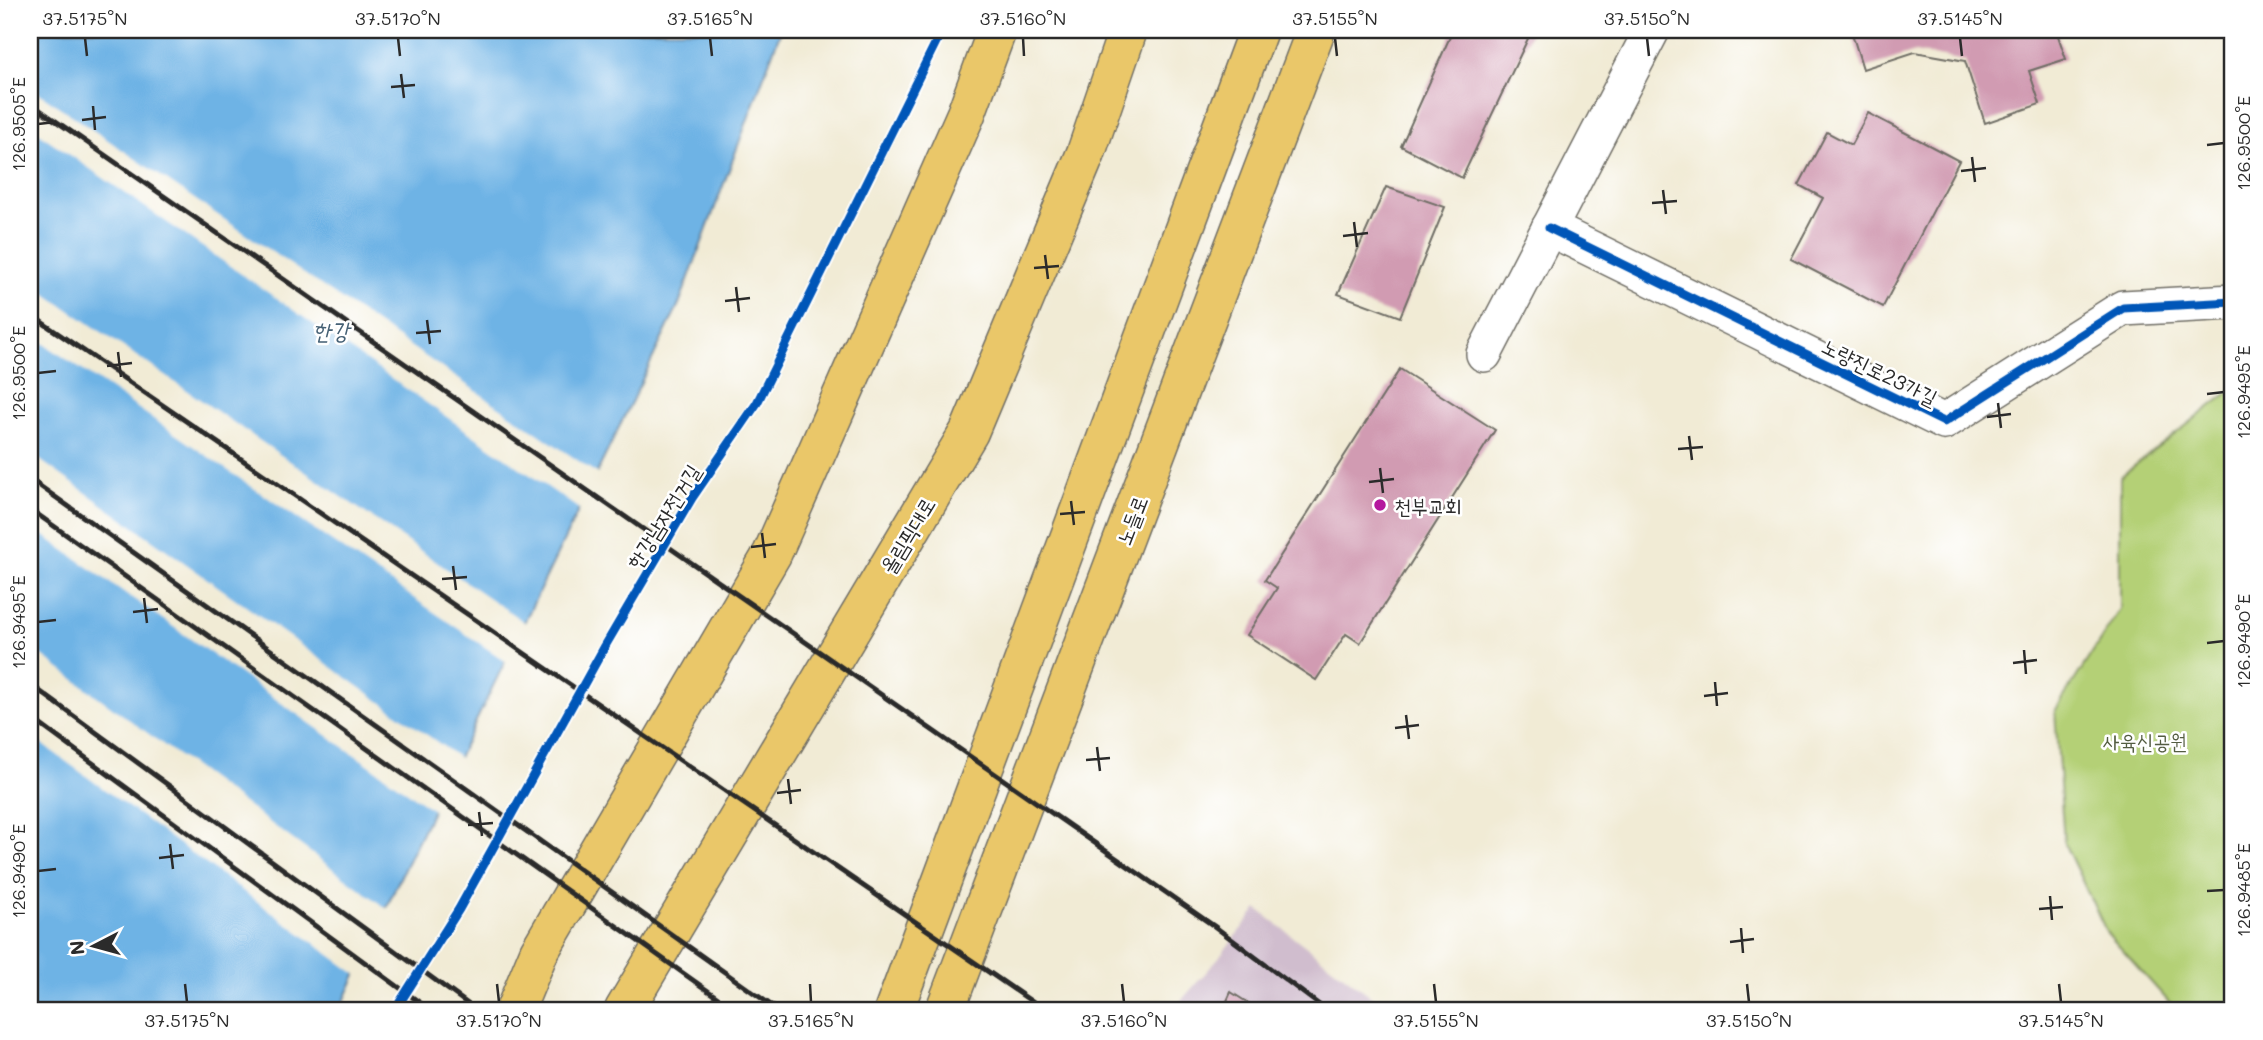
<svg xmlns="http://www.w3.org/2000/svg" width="2263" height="1040" viewBox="0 0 2263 1040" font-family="Mali,'Poor Story',sans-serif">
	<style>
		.industrial { fill: #d0bdce }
		.green { fill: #b4d076; stroke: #707e50; stroke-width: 2 }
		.water { fill: #6eb3e5; stroke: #4c6f88; stroke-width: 2 }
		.pier { fill: #f1ebd5 }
		.building { fill: #d19bb2 }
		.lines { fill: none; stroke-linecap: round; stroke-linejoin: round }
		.minor-casing { stroke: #706e66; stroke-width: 38 }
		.primary-casing { stroke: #706e66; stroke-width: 41 }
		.trunk-casing { stroke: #706e66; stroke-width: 41 }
		.minor { stroke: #fff; stroke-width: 35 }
		.primary { stroke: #eac769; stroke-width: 38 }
		.trunk { stroke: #eac769; stroke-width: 38 }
		.rail { stroke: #2b2b2b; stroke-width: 5 }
		.cycleway-casing { stroke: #fff; stroke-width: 13 }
		.cycleway { stroke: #0057b8; stroke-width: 9 }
		.ticks { fill: none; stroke: #2b2b2b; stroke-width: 2.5 }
		.poi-dot { fill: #b5179e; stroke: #fff; stroke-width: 2.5 }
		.labels { text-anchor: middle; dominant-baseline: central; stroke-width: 5; stroke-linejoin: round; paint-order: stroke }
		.street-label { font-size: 21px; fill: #2b2b2b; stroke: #fff }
		.poi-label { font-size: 21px; fill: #2b2b2b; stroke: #fff; text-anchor: start }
		.park-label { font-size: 21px; fill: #545d42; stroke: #fff }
		.water-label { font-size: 23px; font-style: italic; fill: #466175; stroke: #fff }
		.neatline { fill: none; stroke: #2b2b2b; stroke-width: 2.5 }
		.ticks-label { font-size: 18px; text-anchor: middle; fill: #2b2b2b }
	</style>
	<rect width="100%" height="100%" fill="#fff"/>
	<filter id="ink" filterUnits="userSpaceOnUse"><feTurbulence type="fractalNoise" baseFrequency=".0143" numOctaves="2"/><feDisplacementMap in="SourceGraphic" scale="14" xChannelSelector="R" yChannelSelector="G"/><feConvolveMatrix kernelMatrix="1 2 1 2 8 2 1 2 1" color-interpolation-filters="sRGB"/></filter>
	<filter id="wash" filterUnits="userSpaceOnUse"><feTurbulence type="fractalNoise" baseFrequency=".00686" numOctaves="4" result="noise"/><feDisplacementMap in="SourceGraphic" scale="28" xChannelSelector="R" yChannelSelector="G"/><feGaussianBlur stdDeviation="1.57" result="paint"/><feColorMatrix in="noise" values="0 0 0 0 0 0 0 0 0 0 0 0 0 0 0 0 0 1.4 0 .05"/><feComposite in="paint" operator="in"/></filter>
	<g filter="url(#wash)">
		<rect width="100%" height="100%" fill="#f1ebd5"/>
		<!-- industrial -->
		<polygon class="industrial" points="1257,909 1389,1010 1173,1010 1216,961"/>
		<!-- green -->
		<polygon class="green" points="2233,389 2233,1010 2176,1010 2107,933 2064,843 2055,711 2120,609 2120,477"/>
		<!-- water -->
		<polygon class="water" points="30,30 781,30 679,304 404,869 340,1010 30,1010"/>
		<!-- pier -->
		<g class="pier">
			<polygon points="30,87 599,475 582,511 30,127"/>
			<polygon points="30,283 527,624 508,663 30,334"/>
			<polygon points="30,453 461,759 436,812 30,526"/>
			<polygon points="30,647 389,910 359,976 30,735"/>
		</g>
		<g id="blocks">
			<!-- building -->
			<g class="building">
				<polygon points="1453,30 1532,30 1462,178 1401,146"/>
				<polygon points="1851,30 2056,30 2066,59 2029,71 2040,104 1985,123 1965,61 1915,52 1863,69"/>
				<polygon points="1868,113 1959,161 1883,307 1791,259 1823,198 1799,185 1827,132 1851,145"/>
				<polygon points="1386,187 1445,207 1400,317 1338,294"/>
				<polygon points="1400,369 1495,430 1360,643 1346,634 1316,680 1247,635 1277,588 1265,580"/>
				<polygon points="1231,992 1259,1010 1223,1010"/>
			</g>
		</g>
	</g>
	<g filter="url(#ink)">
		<use href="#blocks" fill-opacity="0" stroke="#706e66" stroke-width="2"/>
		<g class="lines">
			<!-- minor casing -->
			<g class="minor-casing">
				<g id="minor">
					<polyline points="1549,228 1944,422 2123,308 2233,302"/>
					<polyline points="1484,354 1652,30"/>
				</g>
			</g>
			<!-- primary casing -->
			<g class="primary-casing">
				<g id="primary">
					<polyline points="894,1010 1258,30"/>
					<polyline points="945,1010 1316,30"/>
				</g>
			</g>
			<!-- trunk casing -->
			<g class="trunk-casing">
				<g id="trunk">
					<polyline points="515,1010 539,952 772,554 966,114 997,30"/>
					<polyline points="624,1010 969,432 1086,153 1128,30"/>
				</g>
			</g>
			<!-- minor -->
			<use href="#minor" class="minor"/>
			<!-- primary -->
			<use href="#primary" class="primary"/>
			<!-- trunk -->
			<use href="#trunk" class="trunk"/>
			<!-- rail -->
			<g class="rail">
				<polyline points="30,103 1214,926 1326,1010"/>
				<polyline points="30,314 1044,1010"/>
				<polyline points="30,479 778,1010"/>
				<polyline points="30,509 735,1010"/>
				<polyline points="30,684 476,1010"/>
				<polyline points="30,717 430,1010"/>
			</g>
			<!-- cycleway casing -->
			<g class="cycleway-casing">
				<g id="cycleway">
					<polyline points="1549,228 1944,422 2123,308 2233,302"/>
					<polyline points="395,1010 459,909 605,646 692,498 757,403 942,30"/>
				</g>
			</g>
			<!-- cycleway -->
			<use href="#cycleway" class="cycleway"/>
		</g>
	</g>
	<!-- ticks -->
	<path class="ticks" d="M 85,38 L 87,56M 398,38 L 400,56M 710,38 L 712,56M 1023,38 L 1024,56M 1335,38 L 1337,56M 1647,38 L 1649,56M 1960,38 L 1962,56M 401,74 L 404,98M 391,87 L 415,85M 93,106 L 95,130M 82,120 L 106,117M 38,124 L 56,122M 2207,145 L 2224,143M 1972,157 L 1975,182M 1961,171 L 1986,168M 1663,190 L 1666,214M 1652,203 L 1677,201M 1354,222 L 1357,247M 1343,236 L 1368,233M 1045,255 L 1048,279M 1034,268 L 1059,266M 736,287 L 739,312M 725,301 L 750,298M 427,320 L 430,344M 416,333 L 441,331M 118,352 L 121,377M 107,366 L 132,363M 38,373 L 56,371M 2207,394 L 2224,392M 1998,403 L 2001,428M 1987,417 L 2011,414M 1689,436 L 1692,460M 1678,449 L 1703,447M 1380,468 L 1383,493M 1369,482 L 1394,479M 1071,501 L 1074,525M 1060,514 L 1085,512M 762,533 L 765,558M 751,547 L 776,544M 453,566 L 456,590M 442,579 L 467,577M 144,598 L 147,623M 133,612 L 158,609M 38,622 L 56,620M 2207,643 L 2224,641M 2024,650 L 2026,674M 2013,663 L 2037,660M 1715,682 L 1717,706M 1704,696 L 1728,693M 1406,715 L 1409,739M 1395,728 L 1419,725M 1097,747 L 1100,771M 1086,760 L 1110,758M 788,779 L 791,804M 777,793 L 801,790M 479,812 L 482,836M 468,825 L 493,823M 170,844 L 173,869M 159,858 L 184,855M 38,871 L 56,869M 2207,891 L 2224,890M 2050,896 L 2052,920M 2039,909 L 2063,907M 1741,928 L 1743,953M 1730,942 L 1754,939M 185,984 L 187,1002M 497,984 L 499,1002M 810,984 L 811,1002M 1122,984 L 1124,1002M 1434,984 L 1436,1002M 1747,984 L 1749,1002M 2059,984 L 2061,1002"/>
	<!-- markers -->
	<circle class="poi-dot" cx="1380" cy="505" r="7"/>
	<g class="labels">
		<!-- street labels -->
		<g class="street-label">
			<text transform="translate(1880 371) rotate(26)">노량진로23가길</text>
			<text transform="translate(663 516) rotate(-58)">한강남자전거길</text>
			<text transform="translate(1131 520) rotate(-69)">노들로</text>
			<text transform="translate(907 535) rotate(-59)">올림픽대로</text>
		</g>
		<!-- poi labels -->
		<g class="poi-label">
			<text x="1394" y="505">천부교회</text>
		</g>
		<!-- park labels -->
		<g class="park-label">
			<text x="2145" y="740">사육신공원</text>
		</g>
		<!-- water labels -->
		<g class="water-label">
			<text x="331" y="330">한강</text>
		</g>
	</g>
	<!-- margin -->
	<rect width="2263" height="1040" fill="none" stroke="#fff" stroke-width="77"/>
	<!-- north arrow -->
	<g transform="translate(94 946) rotate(264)" stroke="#ffffff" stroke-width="5" paint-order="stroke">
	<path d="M0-5L12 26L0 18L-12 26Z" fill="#2b2b2b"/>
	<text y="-10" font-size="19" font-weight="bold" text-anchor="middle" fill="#2b2b2b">N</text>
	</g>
	<rect x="38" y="38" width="2186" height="964" class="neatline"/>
	<g class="ticks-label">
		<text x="85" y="25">37.5175°N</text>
		<text x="398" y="25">37.5170°N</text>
		<text x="710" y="25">37.5165°N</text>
		<text x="1023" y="25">37.5160°N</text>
		<text x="1335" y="25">37.5155°N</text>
		<text x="1647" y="25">37.5150°N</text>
		<text x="1960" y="25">37.5145°N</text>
		<text transform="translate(19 124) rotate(-90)" y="6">126.9505°E</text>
		<text transform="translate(2244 143) rotate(-90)" y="6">126.9500°E</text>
		<text transform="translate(19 373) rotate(-90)" y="6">126.9500°E</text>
		<text transform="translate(2244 392) rotate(-90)" y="6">126.9495°E</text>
		<text transform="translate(19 622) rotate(-90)" y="6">126.9495°E</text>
		<text transform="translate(2244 641) rotate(-90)" y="6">126.9490°E</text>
		<text transform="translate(19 871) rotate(-90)" y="6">126.9490°E</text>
		<text transform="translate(2244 890) rotate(-90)" y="6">126.9485°E</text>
		<text x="187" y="1027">37.5175°N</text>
		<text x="499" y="1027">37.5170°N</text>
		<text x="811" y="1027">37.5165°N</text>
		<text x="1124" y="1027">37.5160°N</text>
		<text x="1436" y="1027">37.5155°N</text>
		<text x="1749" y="1027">37.5150°N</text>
		<text x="2061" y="1027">37.5145°N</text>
	</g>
</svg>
